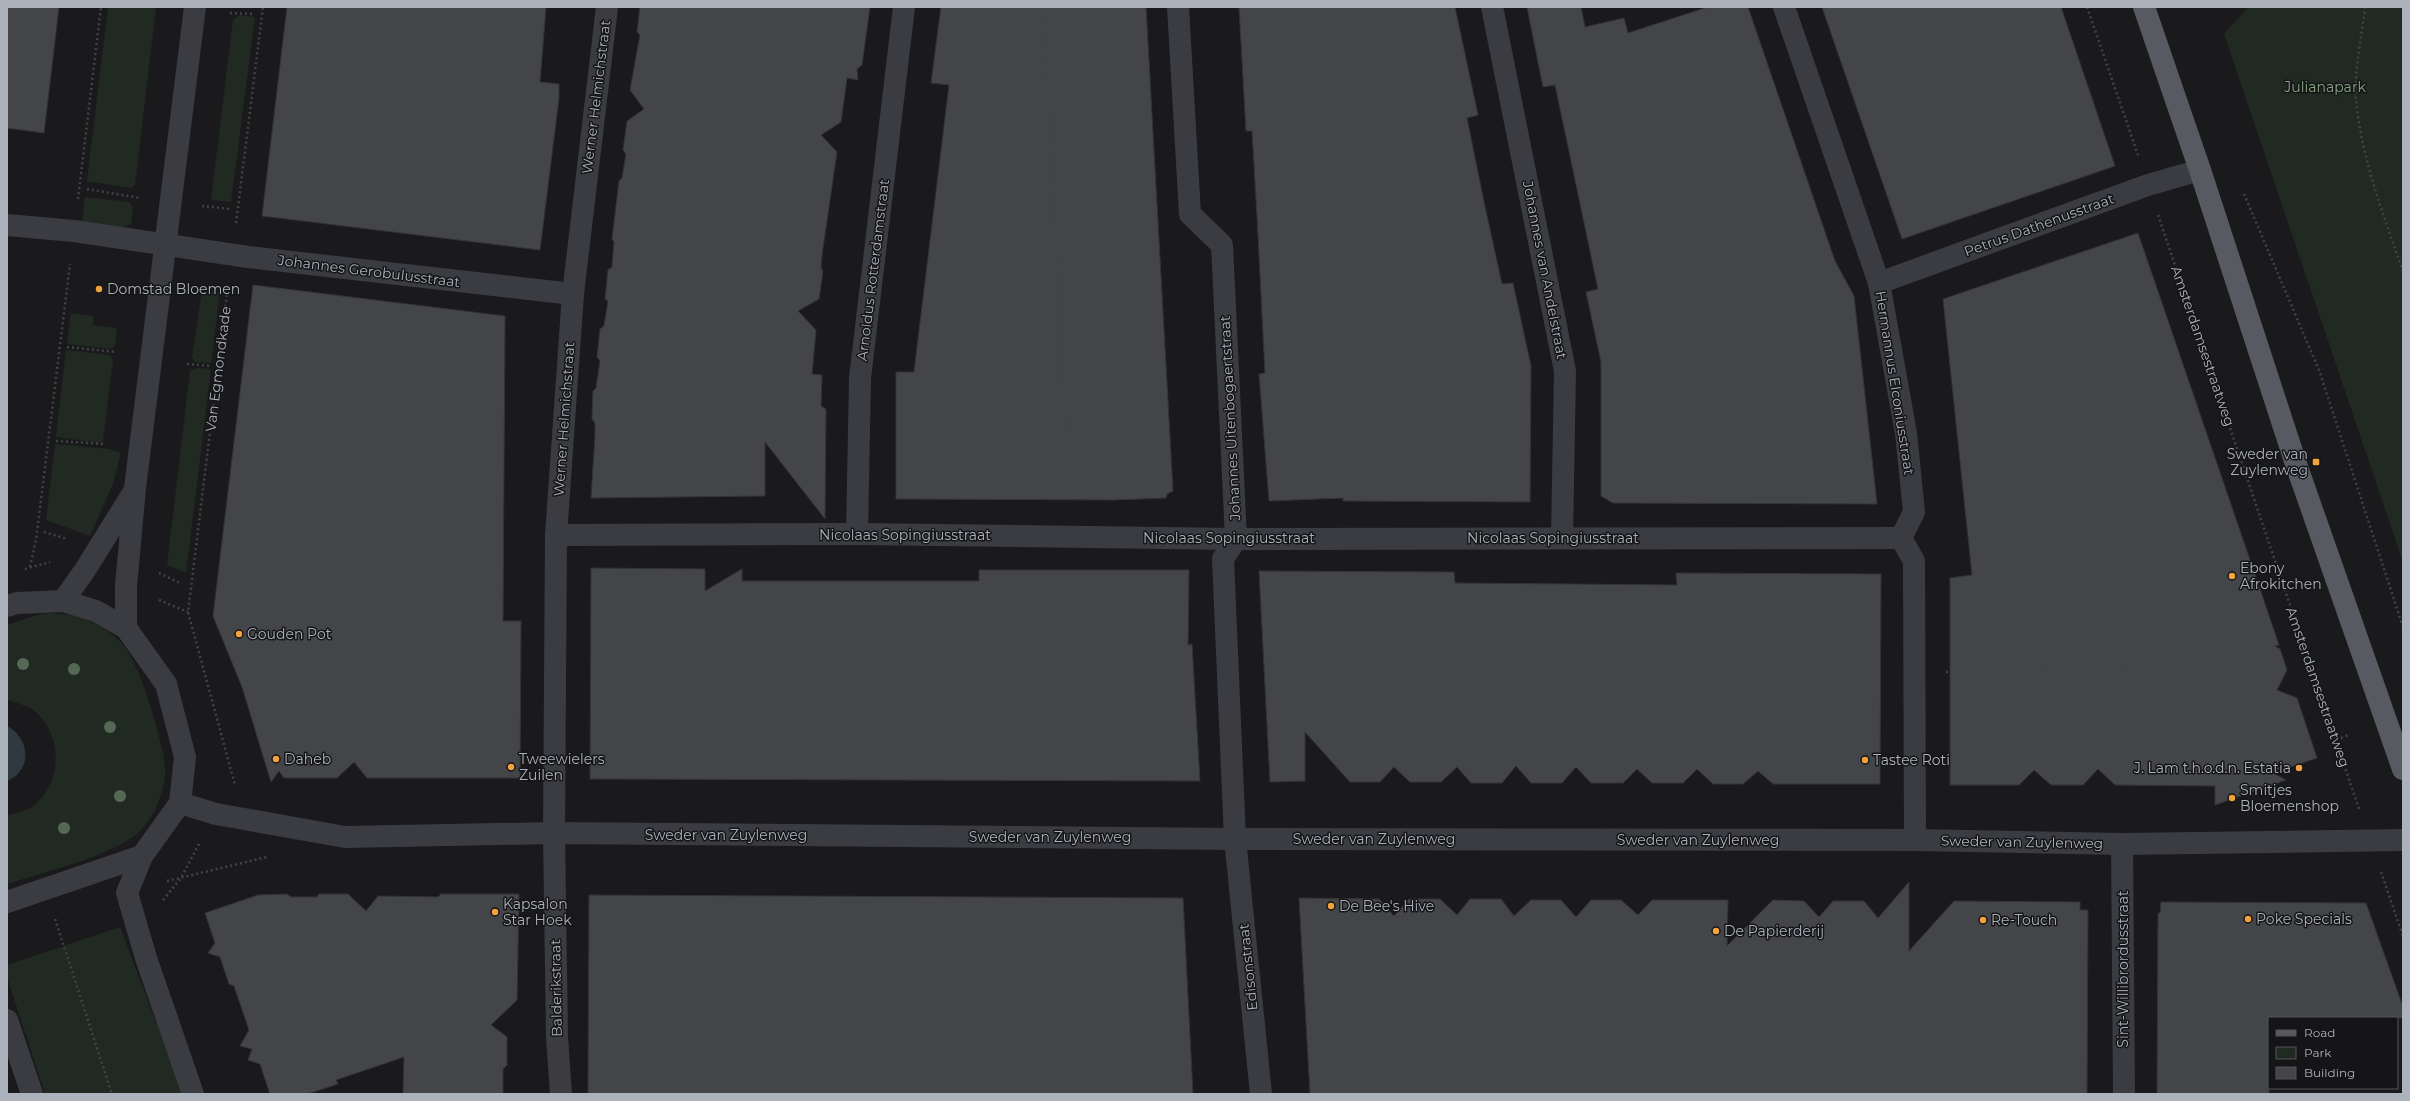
<svg xmlns="http://www.w3.org/2000/svg" width="2410" height="1101" viewBox="0 0 2410 1101" font-family="Montserrat,sans-serif">
	<style>
		.green { fill: #212a22 }
		.water { fill: #2f3a40 }
		.building { fill: #444549; stroke: #343438 }
		.lines { fill: none; stroke-linecap: round; stroke-linejoin: round }
		.path { stroke: #414348; stroke-width: 2.5; stroke-dasharray: 2 3; stroke-linecap: butt }
		.minor { stroke: #3b3c41; stroke-width: 22 }
		.major { stroke: #575a60; stroke-width: 22 }
		.tree { fill: #556755 }
		.poi-dot { fill: #f2a33c; stroke: #151517; stroke-width: 1.5 }
		.labels { text-anchor: middle; dominant-baseline: central; stroke-width: 3; stroke-linejoin: round; paint-order: stroke }
		.park-label { font-size: 14px; fill: #85a684; stroke: #151517 }
		.street-label { font-size: 14px; fill: #acb2bb; stroke: #151517 }
		.poi-label { font-size: 14px; fill: #acb2bb; stroke: #151517; text-anchor: start }
	</style>
	<rect width="100%" height="100%" fill="#1a1a1c"/>
	<!-- green -->
	<g class="green">
		<polygon points="108,7 156,7 135,185 131,188 87,181"/>
		<polygon points="2248,7 2403,7 2403,562 2224,34"/>
		<polygon points="239,15 255,17 231,202 211,200 233,20"/>
		<polygon points="85,197 129,202 133,207 131,224 122,228 82,223"/>
		<polygon points="202,290 220,293 211,363 195,362 192,357"/>
		<polygon points="71,313 93,316 93,325 117,328 115,345 111,349 67,344"/>
		<polygon points="66,350 110,355 113,360 103,440 100,443 56,437"/>
		<polygon points="196,368 211,369 186,573 167,565 190,371"/>
		<polygon points="55,444 109,449 121,453 113,484 90,536 46,520"/>
		<path d="M 49,613 C 74,614 97,620 116,638 C 122,643 128,650 131,657 C 143,678 167,752 165,775 C 163,795 155,813 143,828 C 121,854 41,873 7,884 L 7,815 C 58,811 70,746 38,714 C 30,706 18,703 7,700 L 7,625 L 37,615 Z"/>
		<polygon points="120,927 183,1094 45,1094 7,977 7,965"/>
	</g>
	<!-- water -->
	<path class="water" d="M 7,726 C 30,738 33,770 7,781 Z"/>
	<!-- building -->
	<g class="building">
		<polygon points="7,7 59,7 44,133 7,128"/>
		<polygon points="287,7 546,7 540,82 559,84 559,98 540,250 262,216"/>
		<polygon points="640,7 870,7 862,65 857,69 858,80 847,78 841,122 821,135 837,152 822,255 821,268 823,271 819,299 798,311 816,330 812,374 822,375 821,406 826,409 825,519 765,442 765,496 591,498 595,436 595,423 592,419 593,391 596,388 600,361 597,357 600,329 604,326 608,301 605,299 608,270 612,267 614,242 612,239 619,181 622,178 626,154 623,150 627,121 644,109 630,90 640,35 637,32"/>
		<polygon points="941,7 1146,7 1173,491 1167,494 1166,498 1114,500 896,499 896,372 914,372 949,85 931,83"/>
		<polygon points="1239,7 1455,7 1478,115 1467,118 1484,202 1502,284 1513,283 1531,366 1530,502 1343,501 1343,498 1269,501 1259,374 1265,373 1257,216 1252,131 1246,131"/>
		<polygon points="1527,7 1581,7 1585,27 1624,18 1628,33 1708,7 1748,7 1835,261 1854,296 1877,504 1613,503 1601,496 1601,362 1586,292 1598,289 1555,85 1543,87"/>
		<polygon points="1822,7 2061,7 2115,166 1902,239"/>
		<polygon points="2138,233 2261,592 2279,645 2275,646 2280,649 2287,670 2277,690 2297,698 2317,758 2273,773 2286,780 2215,805 2215,786 2115,785 2098,769 2083,785 2051,785 2034,770 2019,785 1950,785 1950,578 1972,575 1943,299"/>
		<polygon points="253,285 505,316 503,621 521,621 520,778 367,778 354,762 337,778 284,778 279,771 271,782 242,687 213,616"/>
		<polygon points="591,568 705,569 705,591 742,569 742,581 979,581 979,570 1189,570 1188,645 1192,644 1200,781 590,779"/>
		<polygon points="1259,571 1454,572 1455,583 1677,585 1676,573 1881,574 1880,784 1773,784 1758,771 1743,784 1713,784 1697,769 1683,783 1652,783 1637,769 1623,783 1591,783 1576,767 1562,783 1531,783 1516,766 1502,783 1471,783 1457,767 1441,782 1410,782 1394,767 1380,782 1350,782 1305,732 1305,781 1270,782"/>
		<polygon points="1909,882 1909,951 1954,901 2080,902 2080,910 2088,910 2087,1094 1310,1094 1299,898 1379,899 1394,916 1409,899 1440,899 1457,915 1470,899 1501,899 1514,916 1531,900 1561,900 1576,917 1591,900 1621,900 1638,915 1652,900 1728,900 1727,946 1773,900 1804,901 1819,917 1833,901 1864,901 1878,918"/>
		<polygon points="287,894 291,897 317,897 319,894 348,894 366,911 378,896 438,897 441,894 519,894 517,1000 491,1025 507,1037 507,1065 503,1069 503,1094 403,1094 404,1057 336,1080 338,1084 307,1094 270,1094 260,1064 248,1060 252,1049 240,1046 249,1030 234,986 229,984 220,957 208,953 215,943 205,913 258,895"/>
		<polygon points="589,895 1183,898 1193,1094 588,1094"/>
		<polygon points="2161,902 2366,903 2403,1007 2403,1018 2269,1018 2269,1094 2157,1094 2158,913 2160,913"/>
	</g>
	<g class="lines">
		<!-- path -->
		<g class="path">
			<polyline points="1043,7 1066,433"/>
			<polyline points="2087,7 2138,155"/>
			<path d="M 2365,7 C 2362,35 2354,71 2356,98 C 2361,158 2384,216 2403,272"/>
			<polyline points="230,13 255,14"/>
			<polyline points="87,189 140,198"/>
			<polyline points="2244,194 2319,370 2403,627"/>
			<polyline points="78,199 101,7"/>
			<polyline points="202,206 230,209"/>
			<polyline points="2158,215 2359,809"/>
			<polyline points="236,223 263,7"/>
			<polyline points="228,285 188,612 235,785"/>
			<polyline points="67,347 116,352"/>
			<polyline points="187,364 211,366"/>
			<polyline points="56,441 106,444"/>
			<polyline points="44,532 67,539"/>
			<polyline points="30,567 36,540 70,264"/>
			<polyline points="25,569 50,562"/>
			<polyline points="159,573 182,584"/>
			<polyline points="159,600 188,612"/>
			<polyline points="1946,672 2129,671"/>
			<polyline points="2341,738 2348,735"/>
			<polyline points="2381,872 2403,936"/>
			<polyline points="167,881 267,857"/>
			<polyline points="163,900 181,878 200,842"/>
			<polyline points="55,919 112,1094"/>
		</g>
		<!-- minor -->
		<g class="minor">
			<polyline points="1178,7 1190,214 1222,245 1236,539 1223,559 1235,839 1261,1094"/>
			<polyline points="1492,7 1565,371 1562,537"/>
			<polyline points="1784,7 1879,283 1906,433 1914,512 1901,538 1914,561 1915,840"/>
			<polyline points="7,225 74,231 248,257 573,294"/>
			<polyline points="1879,283 2148,185 2200,170"/>
			<polyline points="857,534 860,378 904,7"/>
			<polyline points="556,535 857,534 1236,539 1901,538"/>
			<polyline points="63,601 85,570 133,493"/>
			<polyline points="7,606 17,603 63,601 96,611 126,628 166,684 185,757 180,803 142,856 127,893 146,958 193,1094"/>
			<polyline points="126,628 126,586 135,488 195,7"/>
			<polyline points="180,803 216,814 345,837 554,833 1235,839 1915,840 2122,844 2403,840"/>
			<polyline points="2122,844 2124,1094"/>
			<polyline points="7,902 142,856"/>
			<polyline points="7,1020 32,1094"/>
			<polyline points="561,1094 557,1037 554,833 556,535 573,294 607,7"/>
		</g>
		<!-- major -->
		<polyline class="major" points="2144,7 2200,170 2297,467 2403,769"/>
	</g>
	<!-- trees -->
	<g class="tree">
		<circle cx="23" cy="664" r="6"/>
		<circle cx="74" cy="669" r="6"/>
		<circle cx="110" cy="727" r="6"/>
		<circle cx="120" cy="796" r="6"/>
		<circle cx="64" cy="828" r="6"/>
	</g>
	<!-- markers -->
	<g class="poi-dot">
		<circle cx="99" cy="289" r="4"/>
		<rect x="2312" y="458" width="8" height="8" rx="2"/>
		<circle cx="2232" cy="576" r="4"/>
		<circle cx="239" cy="634" r="4"/>
		<circle cx="276" cy="759" r="4"/>
		<circle cx="1865" cy="760" r="4"/>
		<circle cx="511" cy="767" r="4"/>
		<circle cx="2299" cy="768" r="4"/>
		<circle cx="2232" cy="798" r="4"/>
		<circle cx="1331" cy="906" r="4"/>
		<circle cx="495" cy="912" r="4"/>
		<circle cx="2248" cy="919" r="4"/>
		<circle cx="1983" cy="920" r="4"/>
		<circle cx="1716" cy="931" r="4"/>
	</g>
	<g class="labels">
		<!-- park labels -->
		<g class="park-label">
			<text x="2325" y="87">Julianapark</text>
		</g>
		<!-- street labels -->
		<g class="street-label">
			<text transform="translate(596 97) rotate(-83)">Werner Helmichstraat</text>
			<text transform="translate(2039 225) rotate(-20)">Petrus Dathenusstraat</text>
			<text transform="translate(873 270) rotate(-83)">Arnoldus Rotterdamstraat</text>
			<text transform="translate(1545 270) rotate(79)">Johannes van Andelstraat</text>
			<text transform="translate(369 271) rotate(7)">Johannes Gerobulusstraat</text>
			<text transform="translate(2203 346) rotate(71)">Amsterdamsestraatweg</text>
			<text transform="translate(218 369) rotate(-83)">Van Egmondkade</text>
			<text transform="translate(1895 383) rotate(81)">Hermannus Elconiusstraat</text>
			<text transform="translate(1230 418) rotate(-93)">Johannes Uitenbogaertstraat</text>
			<text transform="translate(564 419) rotate(-86)">Werner Helmichstraat</text>
			<text x="905" y="535">Nicolaas Sopingiusstraat</text>
			<text x="1229" y="538">Nicolaas Sopingiusstraat</text>
			<text x="1553" y="538">Nicolaas Sopingiusstraat</text>
			<text transform="translate(2318 687) rotate(71)">Amsterdamsestraatweg</text>
			<text x="726" y="835">Sweder van Zuylenweg</text>
			<text x="1050" y="837">Sweder van Zuylenweg</text>
			<text x="1374" y="839">Sweder van Zuylenweg</text>
			<text x="1698" y="840">Sweder van Zuylenweg</text>
			<text transform="translate(2022 842) rotate(1)">Sweder van Zuylenweg</text>
			<text transform="translate(1248 967) rotate(-96)">Edisonstraat</text>
			<text transform="translate(2123 969) rotate(-90)">Sint-Willibrordusstraat</text>
			<text transform="translate(556 988) rotate(-91)">Balderikstraat</text>
		</g>
		<!-- poi labels -->
		<g class="poi-label">
			<text x="107" y="289">Domstad Bloemen</text>
			<text x="2308" y="454" text-anchor="end">Sweder van<tspan x="2308" dy="16">Zuylenweg</tspan></text>
			<text x="2240" y="568">Ebony<tspan x="2240" dy="16">Afrokitchen</tspan></text>
			<text x="247" y="634">Gouden Pot</text>
			<text x="284" y="759">Daheb</text>
			<text x="519" y="759">Tweewielers<tspan x="519" dy="16">Zuilen</tspan></text>
			<text x="1873" y="760">Tastee Roti</text>
			<text x="2291" y="768" text-anchor="end">J. Lam t.h.o.d.n. Estatia</text>
			<text x="2240" y="790">Smitjes<tspan x="2240" dy="16">Bloemenshop</tspan></text>
			<text x="503" y="904">Kapsalon<tspan x="503" dy="16">Star Hoek</tspan></text>
			<text x="1339" y="906">De Bee's Hive</text>
			<text x="2256" y="919">Poke Specials</text>
			<text x="1991" y="920">Re-Touch</text>
			<text x="1724" y="931">De Papierderij</text>
		</g>
	</g>
	<!-- border -->
	<rect width="2410" height="1101" fill="none" stroke="#acb2bb" stroke-width="16"/>
	<!-- legend -->
	<rect x="2268" y="1017" width="130" height="72" fill="#151517" stroke="#515459"/>
	<rect x="2276" y="1030" width="20" height="6" fill="#575a60" stroke="#515459"/>
	<text x="2304" y="1037" font-size="12" fill="#acb2bb">Road</text>
	<rect x="2276" y="1047" width="20" height="12" fill="#212a22" stroke="#515459"/>
	<text x="2304" y="1057" font-size="12" fill="#acb2bb">Park</text>
	<rect x="2276" y="1067" width="20" height="12" fill="#444549" stroke="#515459"/>
	<text x="2304" y="1077" font-size="12" fill="#acb2bb">Building</text>
</svg>
